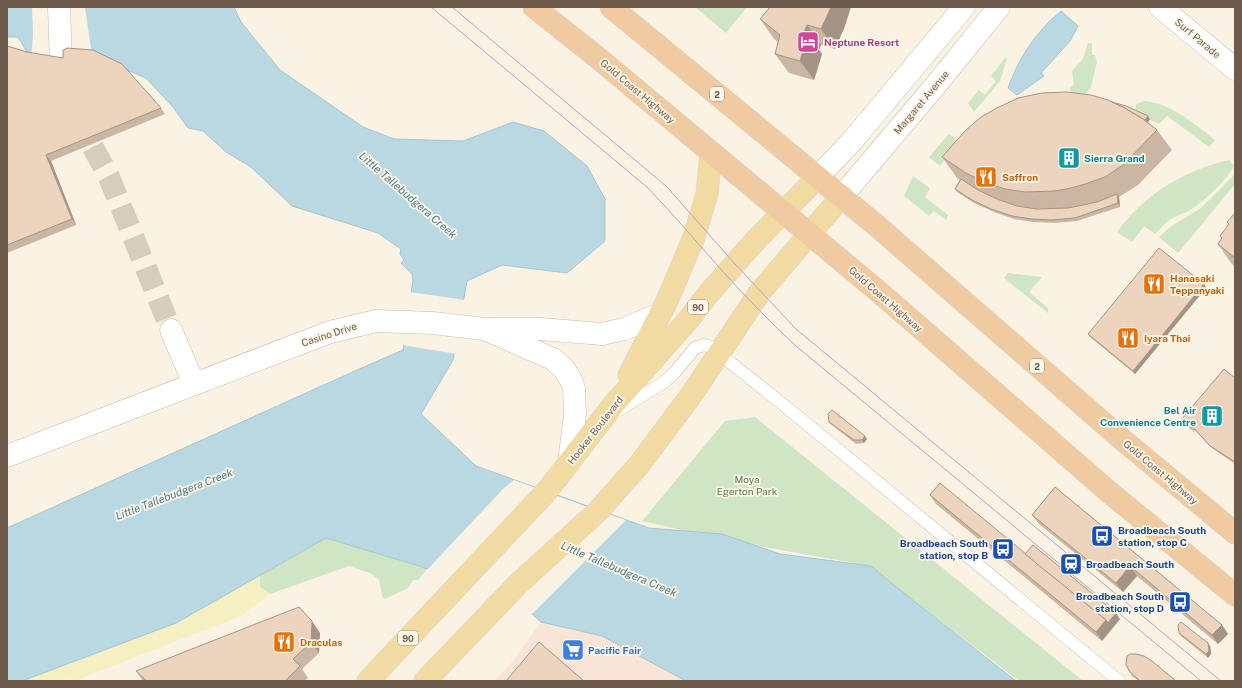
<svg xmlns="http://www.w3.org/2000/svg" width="1242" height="688" viewBox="0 0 1242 688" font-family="'Public Sans',sans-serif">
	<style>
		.commercial { fill: #f9e5d8 }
		.green { fill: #cfe5c4 }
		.sand { fill: #f6efc1 }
		.water { fill: #bad8e1; stroke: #a2c6d1 }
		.pier { fill: #faf3e3 }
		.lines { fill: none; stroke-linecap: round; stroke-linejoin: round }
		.minor-tunnel { stroke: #d7cdbd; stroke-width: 22; stroke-dasharray: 22 11; stroke-linecap: butt }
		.service-casing { stroke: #c9bbab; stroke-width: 13 }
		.minor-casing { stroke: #c9bbab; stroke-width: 23 }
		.tertiary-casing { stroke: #c9bbab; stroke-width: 23 }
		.primary-casing { stroke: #dad4d0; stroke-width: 23 }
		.trunk-casing { stroke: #dad4d0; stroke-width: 23 }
		.service { stroke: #fff; stroke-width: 12 }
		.minor { stroke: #fff; stroke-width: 22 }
		.tertiary { stroke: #fff; stroke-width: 22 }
		.primary { stroke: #f2dba2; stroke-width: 22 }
		.trunk { stroke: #f0cba1; stroke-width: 22 }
		.tram { stroke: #b6a4c1; stroke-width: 1 }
		.wall { fill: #cbb6a3 }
		.shaded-wall { fill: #a59485 }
		.building { fill: #ecd4be; stroke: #a59485 }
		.labels { text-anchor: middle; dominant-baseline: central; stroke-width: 3.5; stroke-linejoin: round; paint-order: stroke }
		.shield { fill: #fdf7e9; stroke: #9a8a7b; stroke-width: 1 }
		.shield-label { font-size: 9px; font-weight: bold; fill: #6f5b4c }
		.street-label { font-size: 10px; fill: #6f5b4c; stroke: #fdf7e9 }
		.hotel-label { font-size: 10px; font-weight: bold; fill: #b23c85; stroke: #fdf7e9; text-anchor: start }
		.culture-label { font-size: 10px; font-weight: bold; fill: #0d838f; stroke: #fdf7e9; text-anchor: start }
		.food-label { font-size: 10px; font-weight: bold; fill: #c56008; stroke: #fdf7e9; text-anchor: start }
		.park-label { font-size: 10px; fill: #537a48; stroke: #fdf7e9 }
		.transit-label { font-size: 10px; font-weight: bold; fill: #164399; stroke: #fdf7e9; text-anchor: start }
		.shop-label { font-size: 10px; font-weight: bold; fill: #366cbe; stroke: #fdf7e9; text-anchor: start }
		.water-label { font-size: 11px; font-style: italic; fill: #4c7887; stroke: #fdf7e9 }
	</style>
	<rect width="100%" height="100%" fill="#faf3e3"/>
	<!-- commercial -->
	<polygon class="commercial" points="541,622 602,636 686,681 494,681 511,663"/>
	<!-- green -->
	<g class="green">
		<polygon points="695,7 747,7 726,33"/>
		<polygon points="1088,43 1092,43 1092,55 1095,55 1097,62 1091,87 1081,100 1070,96 1070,88 1074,84 1072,71 1083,59"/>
		<polygon points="1005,58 1007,59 1000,81 974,112 968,103 979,90 985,95 996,81 991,76"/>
		<path d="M 1145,101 C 1173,104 1194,124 1215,140 L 1209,147 L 1167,116 L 1159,124 L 1135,113 L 1136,104 Z"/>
		<polygon points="949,134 959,142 940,166 929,157"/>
		<path d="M 1229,160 L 1234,166 C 1228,179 1202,203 1190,210 C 1183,214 1174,216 1168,221 C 1163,225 1159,230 1155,234 L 1144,226 L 1132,242 L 1117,232 C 1144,195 1184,170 1229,160 Z"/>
		<polygon points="1235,174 1235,184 1178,253 1159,237 1170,227 1201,208"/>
		<polygon points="913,176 930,188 925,197 948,215 946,220 934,211 929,216 904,196"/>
		<polygon points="1008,273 1042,277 1029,292 1048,308 1048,313 1004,278"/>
		<polygon points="755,417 1083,681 1019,681 900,590 871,566 735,542 642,521 725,421"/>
		<polygon points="326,538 427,569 418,580 413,580 408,588 385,599 382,596 379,580 370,573 349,566 270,594 260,587 260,575"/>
	</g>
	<!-- sand -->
	<polygon class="sand" points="260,575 260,587 270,594 241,616 74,681 69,679 63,681 22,681 176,623"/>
	<!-- water -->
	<g class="water">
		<polygon points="7,7 234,7 241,22 280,70 363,127 394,139 463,141 513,122 544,131 587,166 605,199 605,241 567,273 502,265 467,281 453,360 421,414 476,466 649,528 722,534 780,554 871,566 900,590 1016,681 686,681 602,636 541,622 523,606 419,566 326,538 176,623 22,681 7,681 7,528 357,370 403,350 413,280 412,274 401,263 404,260 400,254 401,249 378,233 292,206 251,167 226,152 203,131 188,128 173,107 146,78 127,70 31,59 18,37 7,37"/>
		<path d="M 1061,11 L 1078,26 L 1070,41 L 1041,73 L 1044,76 L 1017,95 L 1008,88 C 1019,57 1036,32 1061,11 Z"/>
	</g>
	<!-- pier -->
	<g class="pier">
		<polygon points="32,7 85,7 92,56 31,59 33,35"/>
		<polygon points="409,292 465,300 457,354 402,345"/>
		<polygon points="514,480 598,511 626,520 531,615 522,608 426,571 504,488"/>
	</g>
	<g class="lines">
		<!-- minor-tunnel -->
		<polyline class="minor-tunnel" points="77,118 109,177 171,330"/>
		<!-- service casing -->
		<g class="service-casing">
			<polyline id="service" points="615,412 663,383 675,372 695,348 704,345 711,347 801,419 1119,681"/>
		</g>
		<!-- minor casing -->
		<g class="minor-casing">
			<g id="minor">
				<polyline points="59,7 61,63"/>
				<polyline points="1160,7 1235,69"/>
				<polyline points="818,177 853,140 964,7"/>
				<polyline points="842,196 935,86 999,7"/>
				<polyline points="171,330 194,384"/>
			</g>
		</g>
		<!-- tertiary casing -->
		<g class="tertiary-casing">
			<g id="tertiary">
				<polyline points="491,329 540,329 602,334 624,329 660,314"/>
				<polyline points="7,456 330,332 376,321 433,323 484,329 553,359 564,369 571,380 574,389 575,414 569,463"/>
			</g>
		</g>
		<!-- primary casing -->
		<g class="primary-casing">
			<g id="primary">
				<polyline points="629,375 667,301 694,237 707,194 711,153"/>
				<polyline points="368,681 547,491 614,404 689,319 709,293 756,240 818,177"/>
				<polyline points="425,681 518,584 598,511 639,465 692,394 760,292 842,196"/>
			</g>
		</g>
		<!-- trunk casing -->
		<g class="trunk-casing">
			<g id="trunk">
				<polyline points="534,7 598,58 879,292 1109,492 1235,595"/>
				<polyline points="611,7 877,226 1124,441 1235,533"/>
			</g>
		</g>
		<!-- service -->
		<use href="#service" class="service"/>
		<!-- minor -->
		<use href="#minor" class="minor"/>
		<!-- tertiary -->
		<use href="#tertiary" class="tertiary"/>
		<!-- primary -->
		<use href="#primary" class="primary"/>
		<!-- trunk -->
		<use href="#trunk" class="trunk"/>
		<!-- tram -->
		<g class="tram">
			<path d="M 431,7 L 647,187 C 674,215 699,245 725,274 C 748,299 771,323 796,346 L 1201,681"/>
			<polyline points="452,7 666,186 735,264 796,329 1221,681"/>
		</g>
	</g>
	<!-- wall -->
	<g class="wall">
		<polygon points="760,19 845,26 835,49 821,45 819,50 822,54 814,80 789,73 775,54 778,42 774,39"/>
		<polygon points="7,46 161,108 165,114 51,161 76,225 7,253"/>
		<polygon points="1150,119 1148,123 1157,130 1172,150 1138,185 1119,197 1120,207 1077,221 1055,223 1033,222 1014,219 994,212 974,203 957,192 955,189 960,180 957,178 942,157"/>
		<polygon points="1235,214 1235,267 1232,264 1218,244 1222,239 1220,236 1229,225 1227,222"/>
		<polygon points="1204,284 1206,288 1135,374 1090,337 1088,334"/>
		<polygon points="1235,378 1235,464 1212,448 1195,430 1194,432 1184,423 1181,420"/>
		<polygon points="829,422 867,439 864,443 856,444 832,425"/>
		<polygon points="1055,487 1222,625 1228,634 1218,644 1137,576 1123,592 1039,524 1032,515"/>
		<polygon points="930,495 1025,554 1120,619 1102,641 936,504"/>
		<polygon points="320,633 319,653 302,669 308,678 304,681 143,681 136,671"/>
		<polygon points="1179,633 1210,646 1211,654 1208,658 1181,636"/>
		<polygon points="1130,672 1176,681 1139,681 1132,676"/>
	</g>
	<!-- shaded-wall -->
	<g class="shaded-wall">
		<polygon points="831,7 851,7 845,26 835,49 821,29"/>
		<polygon points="807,25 821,45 819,50 822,54 814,80 800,61 804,33"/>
		<polygon points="1148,116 1150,119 1142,130 1140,127"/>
		<polygon points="46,155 51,161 76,225 72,219"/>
		<polygon points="1117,194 1119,197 1120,207 1118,203"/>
		<polygon points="1204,284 1206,288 1135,374 1133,371"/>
		<polygon points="865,436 867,439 864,443 862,440"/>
		<polygon points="1130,566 1137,576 1123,592 1116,583"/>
		<polygon points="1116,613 1120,619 1102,641 1096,632 1106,620"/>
		<polygon points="312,621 320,633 319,653 311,642"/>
		<polygon points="1222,625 1228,634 1218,644 1212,635"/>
		<polygon points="1208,643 1210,646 1211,654 1208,658 1206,654"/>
	</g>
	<!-- building -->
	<g class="building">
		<polygon points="770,7 831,7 821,29 807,25 804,33 808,34 800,61 775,54 780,35 760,19"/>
		<polygon points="7,46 27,52 63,58 63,50 67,48 93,50 122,64 161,108 46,155 72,219 7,245"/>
		<polygon points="1067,92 1091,95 1108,100 1123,107 1143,119 1157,130 1123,165 1105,177 1085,184 1071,188 1055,191 1025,192 1005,189 984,182 966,173 942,157 965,131 981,117 997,108 1018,98 1042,93"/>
		<polygon points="1112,102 1126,106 1148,116 1145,120 1123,107"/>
		<polygon points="961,179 978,190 997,199 1017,206 1037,209 1068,208 1083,205 1097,202 1117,194 1118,203 1075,218 1052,220 1031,219 1012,216 991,209 972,200 955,189"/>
		<polygon points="1234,214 1235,214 1235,258 1218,244 1222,238 1220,236 1229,224 1227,222"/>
		<polygon points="1159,248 1204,284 1133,371 1088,334"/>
		<polygon points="1224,369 1235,378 1235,462 1209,445 1193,427 1191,428 1181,420"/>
		<polygon points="832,410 865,436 862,440 854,440 829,422 828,414"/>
		<polygon points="940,483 1106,620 1096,632 930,495"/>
		<polygon points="1055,487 1222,625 1212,635 1130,566 1116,583 1032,515"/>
		<polygon points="1033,545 1116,613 1108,623 1106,620 1025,554"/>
		<polygon points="299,607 312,621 311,642 293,659 300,666 285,681 147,681 136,671"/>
		<polygon points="1181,622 1208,643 1209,651 1206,654 1179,633 1178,625"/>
		<polygon points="539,642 584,681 506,681"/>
		<polygon points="1130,654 1136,654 1144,656 1152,661 1176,681 1140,681 1130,672 1126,665 1127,656"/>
	</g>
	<!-- icons -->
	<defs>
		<g id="hotel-square" transform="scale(1.15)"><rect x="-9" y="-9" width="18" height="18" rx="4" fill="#d1479c" stroke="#fdf7e9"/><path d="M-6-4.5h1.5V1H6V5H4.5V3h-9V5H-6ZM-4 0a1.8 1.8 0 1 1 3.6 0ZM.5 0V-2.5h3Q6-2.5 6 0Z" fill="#fff"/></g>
		<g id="building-square" transform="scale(1.15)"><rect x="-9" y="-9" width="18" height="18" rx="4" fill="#0f9aa8" stroke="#fdf7e9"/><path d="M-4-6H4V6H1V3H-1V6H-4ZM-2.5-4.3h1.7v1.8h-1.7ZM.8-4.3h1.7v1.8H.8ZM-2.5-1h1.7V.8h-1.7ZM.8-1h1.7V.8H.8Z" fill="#fff"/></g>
		<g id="restaurant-square" transform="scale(1.15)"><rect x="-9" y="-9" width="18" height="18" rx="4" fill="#e8710a" stroke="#fdf7e9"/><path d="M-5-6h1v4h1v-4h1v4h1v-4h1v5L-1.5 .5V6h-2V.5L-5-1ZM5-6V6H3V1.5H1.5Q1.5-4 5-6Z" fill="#fff"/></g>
		<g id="bus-square" transform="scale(1.15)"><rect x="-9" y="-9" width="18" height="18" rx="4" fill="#1a4fb4" stroke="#fdf7e9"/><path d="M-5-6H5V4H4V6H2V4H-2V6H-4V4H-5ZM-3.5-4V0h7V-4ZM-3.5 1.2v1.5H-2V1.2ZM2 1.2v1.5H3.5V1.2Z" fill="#fff"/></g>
		<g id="station-square" transform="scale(1.15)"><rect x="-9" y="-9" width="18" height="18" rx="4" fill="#1a4fb4" stroke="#fdf7e9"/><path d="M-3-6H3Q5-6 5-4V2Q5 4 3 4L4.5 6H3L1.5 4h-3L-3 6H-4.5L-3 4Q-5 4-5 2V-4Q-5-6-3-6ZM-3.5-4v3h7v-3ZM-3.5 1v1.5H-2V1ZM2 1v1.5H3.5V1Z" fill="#fff"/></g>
		<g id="supermarket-square" transform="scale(1.15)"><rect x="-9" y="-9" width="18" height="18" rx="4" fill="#3f7fe0" stroke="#fdf7e9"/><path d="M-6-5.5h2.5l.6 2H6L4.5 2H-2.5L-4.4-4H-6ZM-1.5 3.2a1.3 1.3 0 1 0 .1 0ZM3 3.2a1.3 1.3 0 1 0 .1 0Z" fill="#fff"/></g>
	</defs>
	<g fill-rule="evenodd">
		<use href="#hotel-square" x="808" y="42"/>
		<use href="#building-square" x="1069" y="158"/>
		<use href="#restaurant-square" x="986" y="177"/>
		<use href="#restaurant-square" x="1154" y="284"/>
		<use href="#restaurant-square" x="1128" y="338"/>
		<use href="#building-square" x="1212" y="416"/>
		<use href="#bus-square" x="1102" y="536"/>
		<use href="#bus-square" x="1003" y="549"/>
		<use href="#station-square" x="1071" y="564"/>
		<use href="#bus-square" x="1180" y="602"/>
		<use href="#restaurant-square" x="284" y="642"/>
		<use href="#supermarket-square" x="573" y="650"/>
	</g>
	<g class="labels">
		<!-- shield labels -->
		<g class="shield">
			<rect x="710" y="87" width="14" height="14" rx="3"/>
			<rect x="688" y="300" width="20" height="14" rx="3"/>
			<rect x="1030" y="359" width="14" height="14" rx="3"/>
			<rect x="398" y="631" width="20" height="14" rx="3"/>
		</g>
		<g class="shield-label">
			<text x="717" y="94">2</text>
			<text x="698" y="307">90</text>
			<text x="1037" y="366">2</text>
			<text x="408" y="638">90</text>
		</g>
		<!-- street labels -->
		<g class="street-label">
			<text transform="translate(1198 38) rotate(40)">Surf Parade</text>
			<text transform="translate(638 91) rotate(40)">Gold Coast Highway</text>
			<text transform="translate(921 102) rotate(-50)">Margaret Avenue</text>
			<text transform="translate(886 299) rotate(41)">Gold Coast Highway</text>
			<text transform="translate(329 334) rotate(-18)">Casino Drive</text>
			<text transform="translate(595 430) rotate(-52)">Hooker Boulevard</text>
			<text transform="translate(1161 472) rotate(40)">Gold Coast Highway</text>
		</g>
		<!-- hotel labels -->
		<g class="hotel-label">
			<text x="824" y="42">Neptune Resort</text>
		</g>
		<!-- culture labels -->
		<g class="culture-label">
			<text x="1084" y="158">Sierra Grand</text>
			<text x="1196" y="410" text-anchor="end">Bel Air<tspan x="1196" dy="12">Convenience Centre</tspan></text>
		</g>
		<!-- food labels -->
		<g class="food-label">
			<text x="1002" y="177">Saffron</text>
			<text x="1170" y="278">Hanasaki<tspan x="1170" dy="12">Teppanyaki</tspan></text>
			<text x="1144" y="338">Iyara Thai</text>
			<text x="300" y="642">Draculas</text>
		</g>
		<!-- park labels -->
		<g class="park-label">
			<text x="747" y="479">Moya<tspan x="747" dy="12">Egerton Park</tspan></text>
		</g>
		<!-- transit labels -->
		<g class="transit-label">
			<text x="1118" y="530">Broadbeach South<tspan x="1118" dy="12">station, stop C</tspan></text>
			<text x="988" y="543" text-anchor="end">Broadbeach South<tspan x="988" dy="12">station, stop B</tspan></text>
			<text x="1086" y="564">Broadbeach South</text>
			<text x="1164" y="596" text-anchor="end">Broadbeach South<tspan x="1164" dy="12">station, stop D</tspan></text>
		</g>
		<!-- shop labels -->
		<g class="shop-label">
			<text x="588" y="650">Pacific Fair</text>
		</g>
		<!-- water labels -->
		<g class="water-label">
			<text transform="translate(408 195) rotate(41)">Little Tallebudgera Creek</text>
			<text transform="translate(174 494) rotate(-21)">Little Tallebudgera Creek</text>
			<text transform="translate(619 569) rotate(23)">Little Tallebudgera Creek</text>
		</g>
	</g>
	<!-- border -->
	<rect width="1242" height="688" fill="none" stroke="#6f5b4c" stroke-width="16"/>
</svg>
